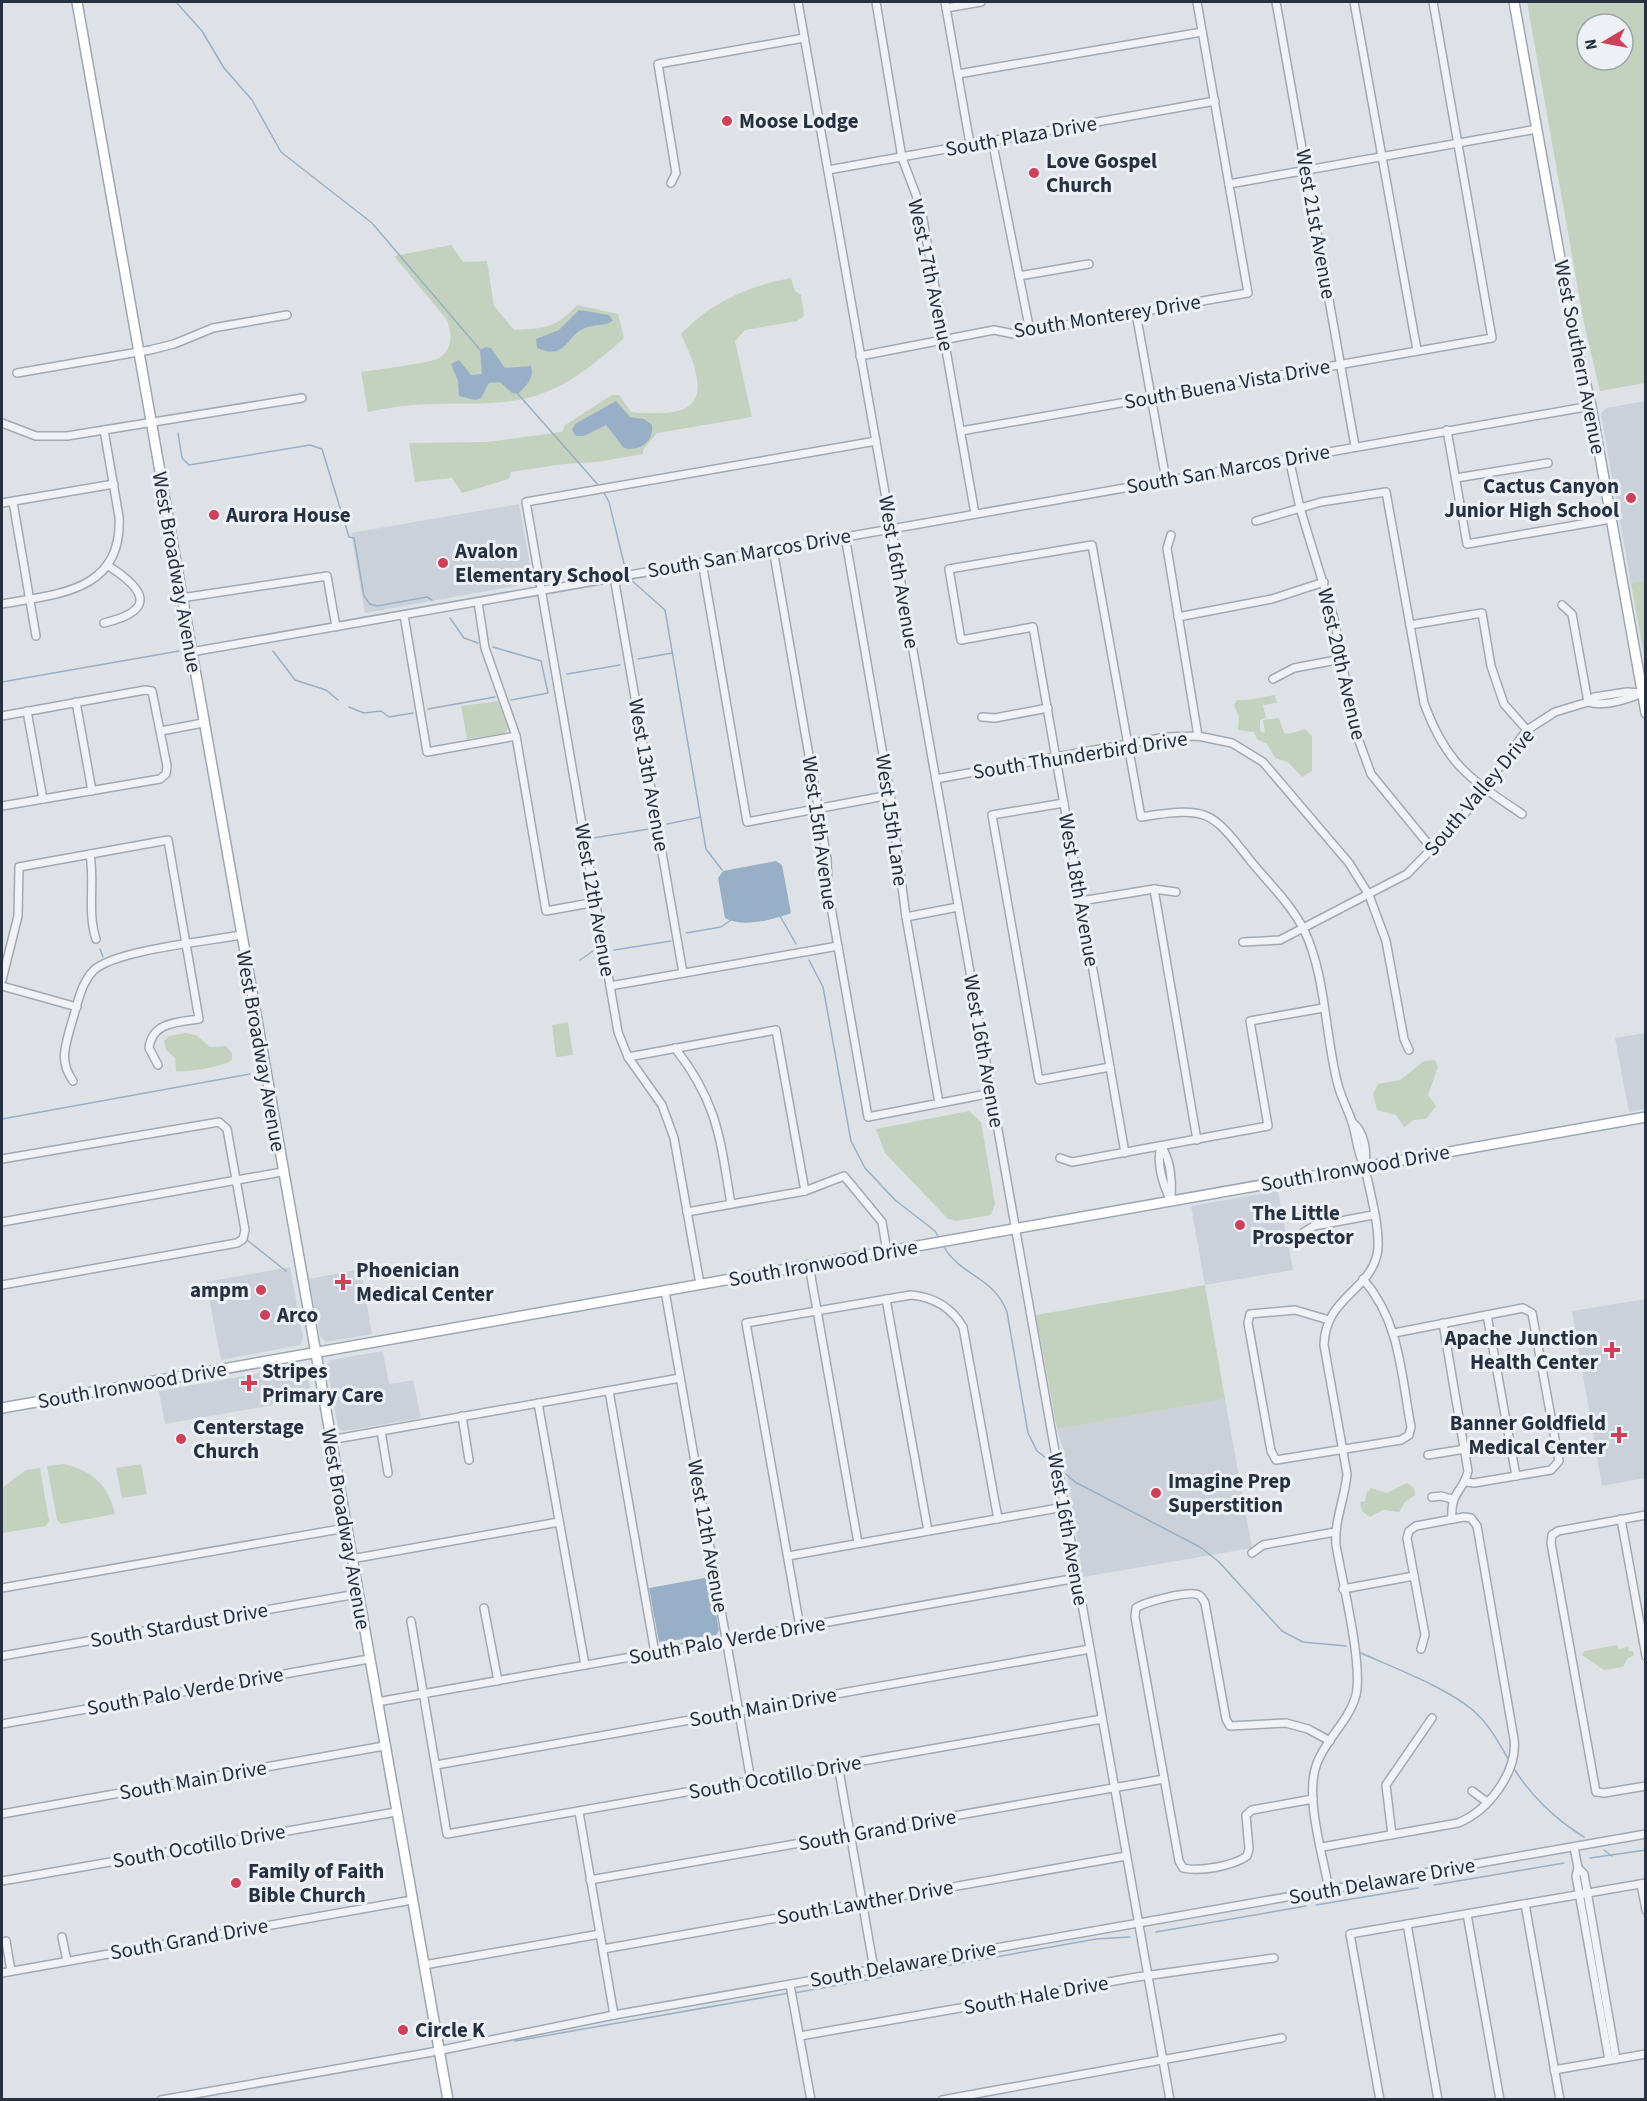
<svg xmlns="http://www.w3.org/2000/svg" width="1647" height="2101" viewBox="0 0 1647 2101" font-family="'Source Sans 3',sans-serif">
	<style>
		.built { fill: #ccd1d9 }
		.green { fill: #c4d1bf; fill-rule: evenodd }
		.water { fill: #98b0c7 }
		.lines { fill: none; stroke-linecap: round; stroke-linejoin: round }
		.stream { stroke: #98b0c7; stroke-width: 1.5 }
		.minor-casing { stroke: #a3a9b1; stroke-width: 10 }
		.major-casing { stroke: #9da6b3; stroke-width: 12 }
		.minor { stroke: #f0f2f6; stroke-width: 7 }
		.major { stroke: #fff; stroke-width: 9 }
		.poi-dot { fill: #cd425a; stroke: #edf0f5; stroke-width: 2 }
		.labels { text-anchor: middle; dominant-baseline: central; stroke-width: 6; stroke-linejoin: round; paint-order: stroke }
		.poi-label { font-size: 21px; font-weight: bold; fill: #27303e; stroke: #edf0f5; text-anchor: start }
		.street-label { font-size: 21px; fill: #27303e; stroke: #edf0f5 }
	</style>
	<rect width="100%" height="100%" fill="#dee2e7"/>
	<!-- built -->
	<g class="built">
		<polygon points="1645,401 1645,581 1631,583 1601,414 1606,408"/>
		<polygon points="519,504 533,583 365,613 351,533"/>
		<polygon points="1645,1033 1645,1109 1629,1112 1615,1038"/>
		<polygon points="1278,1191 1293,1270 1205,1285 1191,1206"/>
		<polygon points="290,1267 303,1338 300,1345 221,1360 206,1282"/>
		<polygon points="361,1269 372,1334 326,1342 320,1336 309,1279"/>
		<polygon points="1645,1299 1645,1478 1602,1486 1572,1311"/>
		<polygon points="383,1351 389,1384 413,1380 421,1418 344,1431 338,1428 327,1365 331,1360"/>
		<polygon points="299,1366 306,1370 312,1398 165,1424 159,1391"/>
		<polygon points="1225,1399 1252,1548 1083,1577 1063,1449 1057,1429"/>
	</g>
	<!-- green -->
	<g class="green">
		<path d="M 1527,2 L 1645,2 L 1645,383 L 1600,391 L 1584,323 ZM 1587,24 L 1623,24 L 1623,60 L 1587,60 Z"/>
		<path d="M 451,245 L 463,262 L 487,261 L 494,306 L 514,330 C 545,328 555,329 577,305 L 618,314 L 624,338 C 596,363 565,389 528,398 C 489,407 452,402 413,405 C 398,406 383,409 368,412 L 361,372 C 375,370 431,363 439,358 C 453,350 452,333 447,320 L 394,256 Z"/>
		<path d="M 791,278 L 795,291 L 801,295 L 804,316 L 797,321 L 745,330 L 735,341 L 752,417 L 657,433 L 643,450 L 643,454 L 597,462 L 564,464 L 511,472 L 509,479 L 462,493 L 452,478 L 415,482 L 409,443 L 487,442 L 562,432 L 565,425 L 612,395 L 619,395 L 631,412 C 642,414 653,413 664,413 C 717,411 695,365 681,334 C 711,302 748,286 791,278 Z"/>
		<polygon points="1645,581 1646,581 1645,662 1631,583"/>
		<path d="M 1275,695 L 1277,703 L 1263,705 L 1266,718 L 1260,720 L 1260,731 L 1265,733 L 1263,720 L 1279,718 L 1284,733 L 1289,734 L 1305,729 L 1312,736 L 1312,771 L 1302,777 L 1288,762 L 1275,758 L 1267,744 L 1257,739 L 1254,732 L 1238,730 L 1239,717 L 1234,705 L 1237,700 C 1251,701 1261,697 1275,695 Z"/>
		<polygon points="498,701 508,728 505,733 467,739 461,706"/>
		<polygon points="568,1022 573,1055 556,1057 552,1025"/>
		<path d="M 186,1033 L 196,1035 L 210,1047 L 226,1046 L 232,1053 L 232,1060 C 226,1066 185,1073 176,1071 L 175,1058 L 166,1050 L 164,1041 L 169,1036 Z"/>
		<polygon points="1435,1060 1438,1067 1428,1095 1436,1106 1426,1119 1414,1120 1404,1127 1396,1115 1377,1110 1373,1094 1378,1084 1400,1080 1424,1061"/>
		<polygon points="969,1111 981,1122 995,1204 991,1215 957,1221 948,1219 885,1153 876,1129"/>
		<polygon points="1205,1285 1225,1399 1057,1429 1036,1315"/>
		<path d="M 64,1464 C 93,1471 108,1485 115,1514 L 61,1524 L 57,1520 L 47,1466 Z"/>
		<polygon points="141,1464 147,1494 122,1498 116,1468"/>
		<polygon points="40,1468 49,1521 46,1526 2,1533 2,1488 26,1470"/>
		<polygon points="1407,1483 1414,1488 1415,1495 1405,1502 1399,1512 1383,1510 1370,1517 1362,1511 1360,1502 1365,1501 1367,1492 1371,1488 1387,1493"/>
		<polygon points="1617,1645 1618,1649 1628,1647 1629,1651 1633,1651 1634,1655 1628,1658 1623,1667 1604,1670 1582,1655 1585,1651"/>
	</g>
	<!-- water -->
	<g class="water">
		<path d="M 579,310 L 609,315 L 613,321 C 605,326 595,324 585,328 C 566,335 567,361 537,348 L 536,339 L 559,330 Z"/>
		<path d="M 486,347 L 491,348 L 505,368 L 531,366 C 535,377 526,386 518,394 L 512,393 L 500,382 L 489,383 L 481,398 L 475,400 L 459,396 L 458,381 L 451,364 L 459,360 L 471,375 L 482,374 L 480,350 Z"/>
		<path d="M 616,401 L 630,417 L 644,419 L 652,425 C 654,442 639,452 624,448 L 606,425 L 584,436 L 576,436 L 572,430 L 575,424 Z"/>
		<path d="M 776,861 L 782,865 L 791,913 C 773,920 742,928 725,918 L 718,878 L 723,871 Z"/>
		<polygon points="710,1577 719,1631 716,1635 659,1642 649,1588"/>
	</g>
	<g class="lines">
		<!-- stream -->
		<g class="stream">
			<polyline points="176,2 202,31 224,68 252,100 281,152 372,223 482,352"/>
			<polyline points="518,394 600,487"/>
			<polyline points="178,433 182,458 189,465 310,445 322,449 349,537 354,538 364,596 370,604 377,606 427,597 432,600"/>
			<polyline points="603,491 609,502 626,572"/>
			<polyline points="630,579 665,610 706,849 722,870"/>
			<polyline points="450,618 464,638 478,643"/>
			<polyline points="493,647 541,661 548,693 511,700"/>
			<polyline points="273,651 295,680 326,690 338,700"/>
			<polyline points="638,659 672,653"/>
			<polyline points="567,674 620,665"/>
			<polyline points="2,682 179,651"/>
			<polyline points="349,707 364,713 381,711 389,717 413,713"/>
			<polyline points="428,709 495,697"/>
			<polyline points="667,824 701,817"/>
			<polyline points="593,838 649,829"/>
			<polyline points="780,916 796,944"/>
			<polyline points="686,933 721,927 731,920"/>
			<polyline points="100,949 103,957"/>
			<polyline points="614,950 671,941"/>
			<polyline points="580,960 593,951"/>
			<polyline points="809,960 823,987 851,1141 865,1168 895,1200 935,1231 939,1238"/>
			<polyline points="2,1119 250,1074"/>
			<polyline points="247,1240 286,1271"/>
			<path d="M 943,1245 C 960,1277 993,1275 1007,1312 L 1028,1433 L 1037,1451 L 1055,1465"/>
			<polyline points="1061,1470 1075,1482 1200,1547 1219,1562 1282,1631 1303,1642 1346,1646"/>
			<path d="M 1361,1653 C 1394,1668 1451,1689 1477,1714 C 1491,1727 1499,1744 1509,1760"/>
			<path d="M 1513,1767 C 1530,1795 1556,1820 1584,1837"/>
			<polyline points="1604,1850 1612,1856"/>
			<polyline points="1590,1858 1646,1850"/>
			<polyline points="1434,1885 1564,1863"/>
			<polyline points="1316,1905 1418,1888"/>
			<polyline points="1156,1932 1306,1906"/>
			<polyline points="794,1993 1096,1939 1130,1937"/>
			<polyline points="515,2041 789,1993"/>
		</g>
		<!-- minor casing -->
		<g class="minor-casing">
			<g id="minor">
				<polyline points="798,2 1170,2100"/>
				<polyline points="876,2 902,158 921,208 975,514"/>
				<polyline points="945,2 970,144"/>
				<polyline points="1276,2 1355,446"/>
				<polyline points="1354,2 1417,350"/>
				<polyline points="946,8 981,2"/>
				<polyline points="958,74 1202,32"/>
				<polyline points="992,140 1030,331"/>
				<polyline points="828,170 1215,101"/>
				<polyline points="671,183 676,173 658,64 804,38"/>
				<polyline points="1229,184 1537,129"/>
				<polyline points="1019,276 1089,264"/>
				<polyline points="1136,313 1166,480"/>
				<polyline points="860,356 994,330 1014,334 1248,293 1197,2"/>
				<polyline points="17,373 150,350 174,344 213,328 287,315"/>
				<polyline points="2,423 36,436 67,436 302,398"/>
				<polyline points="1447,430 1467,544 1611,519"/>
				<polyline points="961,431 1492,338 1433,2"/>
				<polyline points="1289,458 1300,508 1334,619 1355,730 1371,774 1433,850"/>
				<polyline points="1456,478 1548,463"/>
				<polyline points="13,502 36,636"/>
				<polyline points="2,503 114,484"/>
				<path d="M 1256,521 L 1321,502 L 1386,492 L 1424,703 C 1446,764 1470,779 1522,814"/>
				<polyline points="1171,535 1167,548 1198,736"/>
				<polyline points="845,536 890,795 906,917 939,1103"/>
				<polyline points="773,549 827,859 828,890 868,1117 992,1093"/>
				<polyline points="702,562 747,822 890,795"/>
				<polyline points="614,577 683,973"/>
				<polyline points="181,598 327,576 336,627"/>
				<polyline points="478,602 485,648 516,736 546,911 596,902"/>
				<path d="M 2,604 C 57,594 123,592 119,517 L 104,430"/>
				<polyline points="1562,605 1572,614 1588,702"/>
				<polyline points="404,615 427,752 516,736"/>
				<polyline points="1178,617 1272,599 1324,582"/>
				<path d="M 104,623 C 158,610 145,589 107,565"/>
				<polyline points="1410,625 1482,613 1491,666 1504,704 1527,730"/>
				<polyline points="191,652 1591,406"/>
				<polyline points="1273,679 1294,668 1342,659"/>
				<polyline points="76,702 92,791"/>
				<path d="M 1588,702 C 1603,707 1625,700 1640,694"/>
				<polyline points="27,711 43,799"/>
				<polyline points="2,716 145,690 152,691 167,766 166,774 160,779 2,806"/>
				<polyline points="982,717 995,718 1048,708"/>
				<polyline points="161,731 203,723"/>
				<polyline points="936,779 1166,737 1198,736 1232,743 1263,762 1349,863 1369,895 1386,941 1404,1039 1409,1050"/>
				<polyline points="1064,803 992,815 1039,1080 1110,1067"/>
				<path d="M 90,854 C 95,882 87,912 96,939"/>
				<polyline points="1154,889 1197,1140"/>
				<polyline points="1081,901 1154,889 1176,892"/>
				<polyline points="906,917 958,907"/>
				<polyline points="1243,942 1280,940 1407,874 1460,820 1527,730 1555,712 1588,702 1594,697 1627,692 1642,693"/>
				<path d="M 2,980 L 18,916 L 19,867 L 168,840 L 199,1019 C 178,1022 152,1022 149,1048 L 158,1065"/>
				<polyline points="2,986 77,1007"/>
				<polyline points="610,986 838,946"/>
				<path d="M 675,1048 C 718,1103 720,1138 731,1204"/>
				<polyline points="628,1057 776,1030 805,1191"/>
				<path d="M 73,1081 C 59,1061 65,1047 71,1025 C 77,1007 80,984 94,970 C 116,950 209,941 241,935"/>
				<path d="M 1161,1146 C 1156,1163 1163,1185 1171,1201"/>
				<path d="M 1161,1146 C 1171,1160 1172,1182 1171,1198"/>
				<path d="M 1125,1153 L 1033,627 L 961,640 L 949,569 L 1092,545 L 1141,817 C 1211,806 1211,811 1254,865 C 1271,885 1292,906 1304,930 C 1326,975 1325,1037 1338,1085 C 1341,1097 1347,1108 1351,1119 C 1357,1135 1356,1151 1365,1167"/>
				<polyline points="1060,1158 1072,1162 1268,1126 1250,1021 1323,1008"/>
				<polyline points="2,1159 219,1122 227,1129 245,1230 243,1239 237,1243 2,1285"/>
				<polyline points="687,1212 805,1191 844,1176 882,1222 887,1252"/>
				<polyline points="2,1222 282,1172"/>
				<polyline points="1304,1232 1314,1226 1373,1215"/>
				<polyline points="809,1265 858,1543"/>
				<polyline points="700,1284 674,1138 662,1105 628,1057 618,1032 526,502 876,441"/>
				<polyline points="665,1291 751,1781"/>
				<polyline points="886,1299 928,1531"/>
				<polyline points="1487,1315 1516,1476"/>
				<path d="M 1329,1320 L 1295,1310 L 1250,1314 L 1248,1323 L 1271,1451 L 1276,1460 L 1401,1440 L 1409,1435 L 1411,1427 C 1401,1374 1400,1321 1363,1279"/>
				<path d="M 1443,1323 L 1468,1471 C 1463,1493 1450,1491 1452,1519"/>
				<polyline points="1394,1333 1523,1308 1532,1313 1559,1461 1551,1470 1474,1483 1466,1482"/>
				<polyline points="609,1391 655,1653"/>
				<polyline points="538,1403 585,1665"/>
				<polyline points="462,1416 469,1460"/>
				<polyline points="381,1431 388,1473"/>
				<polyline points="330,1440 680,1378"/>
				<polyline points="1428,1455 1465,1449"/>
				<polyline points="1432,1497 1441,1496 1452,1499"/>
				<polyline points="1646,1515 1558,1531 1552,1535 1551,1543 1596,1792 1604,1793 1646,1786"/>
				<polyline points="1621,1519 1646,1656"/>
				<polyline points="1252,1553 1263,1545 1335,1532"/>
				<polyline points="788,1556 1064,1507"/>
				<polyline points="351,1559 559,1522"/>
				<polyline points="2,1588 346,1528"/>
				<polyline points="1343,1589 1414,1576"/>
				<polyline points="484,1608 498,1681"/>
				<polyline points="411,1621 447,1834 1102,1719"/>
				<path d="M 800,1627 L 746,1323 L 911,1295 C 934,1297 951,1307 963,1327 L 998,1519"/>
				<polyline points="2,1656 357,1594"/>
				<polyline points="377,1702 1077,1578"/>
				<polyline points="2,1724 369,1659"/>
				<polyline points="436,1765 1090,1649"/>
				<polyline points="838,1765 874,1969"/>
				<polyline points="1472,1791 1487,1802"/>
				<path d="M 1313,1799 L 1252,1810 L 1246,1815 L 1249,1849 L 1247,1856 C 1233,1866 1200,1872 1183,1868 L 1179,1861 L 1135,1617 L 1136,1608 C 1145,1602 1189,1590 1199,1595 C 1202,1597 1203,1600 1205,1603 L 1226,1719 L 1230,1726 L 1286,1723 L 1308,1729 L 1330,1741"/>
				<polyline points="579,1812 614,2015"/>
				<polyline points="2,1814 384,1746"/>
				<polyline points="1392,1835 1386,1785 1432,1718"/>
				<path d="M 1322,1847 L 1458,1823 C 1488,1811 1518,1772 1514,1739 L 1477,1526 L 1471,1518 L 1464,1517 L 1416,1526 L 1409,1531 L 1407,1538 L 1425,1635 L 1421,1649"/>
				<polyline points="1574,1847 1578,1868 1576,1876 1609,2060"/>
				<polyline points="1578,1868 1584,1874 1616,2059"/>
				<polyline points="590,1880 1164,1779"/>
				<polyline points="2,1881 396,1812"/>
				<polyline points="1641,1884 1646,1910"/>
				<path d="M 1329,1890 C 1323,1855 1304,1796 1317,1763 C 1326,1739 1349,1721 1356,1695 C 1363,1664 1342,1580 1336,1545 C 1334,1521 1345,1498 1347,1474 L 1324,1345 C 1325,1298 1368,1292 1377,1255 C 1382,1232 1369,1190 1365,1167 C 1367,1152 1365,1132 1352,1122"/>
				<polyline points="1525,1904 1560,2100"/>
				<polyline points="1467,1914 1500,2100"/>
				<polyline points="1407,1924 1438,2100"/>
				<polyline points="62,1937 67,1961"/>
				<polyline points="6,1941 11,1971"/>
				<polyline points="603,1949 1126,1856"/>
				<polyline points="424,1965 600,1934"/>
				<polyline points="2,1973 412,1900"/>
				<polyline points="790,1985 811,2100"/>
				<polyline points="800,2036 1137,1977 1274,1958"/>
				<polyline points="1554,2070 1646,2054"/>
				<polyline points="161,2100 427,2053 614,2015 1646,1834"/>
				<polyline points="942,2100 1282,2038"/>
				<polyline points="1380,2100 1350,1934 1646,1883"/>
			</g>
		</g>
		<!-- major casing -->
		<g class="major-casing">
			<g id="major">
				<polyline points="77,2 448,2100"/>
				<polyline points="1514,2 1574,336 1591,406 1646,713"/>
				<polyline points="2,1408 1646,1117"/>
			</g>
		</g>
		<!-- minor -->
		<use href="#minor" class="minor"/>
		<!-- major -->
		<use href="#major" class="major"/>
	</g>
	<!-- markers -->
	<g class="poi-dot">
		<circle cx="727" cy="121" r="6"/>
		<circle cx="1034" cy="173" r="6"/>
		<circle cx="1631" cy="498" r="6"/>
		<circle cx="214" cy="515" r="6"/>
		<circle cx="443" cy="563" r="6"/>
		<circle cx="1240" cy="1225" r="6"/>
		<path d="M340 1273h6v6h6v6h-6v6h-6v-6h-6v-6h6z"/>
		<circle cx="261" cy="1290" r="6"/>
		<circle cx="265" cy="1315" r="6"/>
		<path d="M1609 1341h6v6h6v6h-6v6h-6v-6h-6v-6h6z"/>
		<path d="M246 1374h6v6h6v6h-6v6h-6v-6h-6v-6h6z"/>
		<path d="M1616 1426h6v6h6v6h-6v6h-6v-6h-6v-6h6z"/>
		<circle cx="181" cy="1439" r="6"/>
		<circle cx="1156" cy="1493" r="6"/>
		<circle cx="236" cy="1883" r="6"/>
		<circle cx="403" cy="2030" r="6"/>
	</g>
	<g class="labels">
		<!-- poi labels -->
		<g class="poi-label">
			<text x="739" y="121">Moose Lodge</text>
			<text x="1046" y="161">Love Gospel<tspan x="1046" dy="24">Church</tspan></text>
			<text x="1619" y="486" text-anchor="end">Cactus Canyon<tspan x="1619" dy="24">Junior High School</tspan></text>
			<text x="226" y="515">Aurora House</text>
			<text x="455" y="551">Avalon<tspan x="455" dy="24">Elementary School</tspan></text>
			<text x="1252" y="1213">The Little<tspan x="1252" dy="24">Prospector</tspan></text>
			<text x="356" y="1270">Phoenician<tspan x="356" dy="24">Medical Center</tspan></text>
			<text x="249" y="1290" text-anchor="end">ampm</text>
			<text x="277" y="1315">Arco</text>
			<text x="1598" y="1338" text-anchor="end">Apache Junction<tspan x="1598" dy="24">Health Center</tspan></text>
			<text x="262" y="1371">Stripes<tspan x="262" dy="24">Primary Care</tspan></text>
			<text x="1606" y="1423" text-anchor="end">Banner Goldfield<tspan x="1606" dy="24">Medical Center</tspan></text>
			<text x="193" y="1427">Centerstage<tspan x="193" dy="24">Church</tspan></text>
			<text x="1168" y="1481">Imagine Prep<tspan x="1168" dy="24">Superstition</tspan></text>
			<text x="248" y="1871">Family of Faith<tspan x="248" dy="24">Bible Church</tspan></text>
			<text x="415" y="2030">Circle K</text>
		</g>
		<!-- street labels -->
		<g class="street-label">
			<text transform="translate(1021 136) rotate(-10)">South Plaza Drive</text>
			<text transform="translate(1316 224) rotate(80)">West 21st Avenue</text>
			<text transform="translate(931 275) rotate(78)">West 17th Avenue</text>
			<text transform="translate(1107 316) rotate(-9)">South Monterey Drive</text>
			<text transform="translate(1580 357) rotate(79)">West Southern Avenue</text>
			<text transform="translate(1227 384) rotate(-10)">South Buena Vista Drive</text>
			<text transform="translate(1228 469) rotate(-10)">South San Marcos Drive</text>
			<text transform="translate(749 553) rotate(-10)">South San Marcos Drive</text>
			<text transform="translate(177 572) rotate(80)">West Broadway Avenue</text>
			<text transform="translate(899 572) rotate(80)">West 16th Avenue</text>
			<text transform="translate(1342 664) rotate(77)">West 20th Avenue</text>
			<text transform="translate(1080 755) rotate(-9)">South Thunderbird Drive</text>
			<text transform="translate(649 775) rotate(80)">West 13th Avenue</text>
			<text transform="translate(1479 792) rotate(-50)">South Valley Drive</text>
			<text transform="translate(892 820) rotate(82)">West 15th Lane</text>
			<text transform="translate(820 833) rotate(82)">West 15th Avenue</text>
			<text transform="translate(1079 890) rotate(80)">West 18th Avenue</text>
			<text transform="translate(595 900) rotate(80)">West 12th Avenue</text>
			<text transform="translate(261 1051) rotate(80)">West Broadway Avenue</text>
			<text transform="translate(984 1051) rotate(80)">West 16th Avenue</text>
			<text transform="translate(1355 1168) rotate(-10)">South Ironwood Drive</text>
			<text transform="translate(823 1263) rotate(-10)">South Ironwood Drive</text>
			<text transform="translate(132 1385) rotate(-10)">South Ironwood Drive</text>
			<text transform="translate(346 1529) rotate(80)">West Broadway Avenue</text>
			<text transform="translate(1068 1529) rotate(80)">West 16th Avenue</text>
			<text transform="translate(708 1536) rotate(80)">West 12th Avenue</text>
			<text transform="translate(179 1625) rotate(-10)">South Stardust Drive</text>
			<text transform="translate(727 1640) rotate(-10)">South Palo Verde Drive</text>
			<text transform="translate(185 1691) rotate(-10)">South Palo Verde Drive</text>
			<text transform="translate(763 1707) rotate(-10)">South Main Drive</text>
			<text transform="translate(775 1777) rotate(-10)">South Ocotillo Drive</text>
			<text transform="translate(193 1780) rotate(-10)">South Main Drive</text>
			<text transform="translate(877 1830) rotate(-10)">South Grand Drive</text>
			<text transform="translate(199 1846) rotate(-10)">South Ocotillo Drive</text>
			<text transform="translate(1382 1881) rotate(-10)">South Delaware Drive</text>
			<text transform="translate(865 1902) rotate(-10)">South Lawther Drive</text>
			<text transform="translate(189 1939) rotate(-10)">South Grand Drive</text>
			<text transform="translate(903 1964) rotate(-10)">South Delaware Drive</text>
			<text transform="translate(1036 1995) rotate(-10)">South Hale Drive</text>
		</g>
	</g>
	<!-- border -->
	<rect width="1647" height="2101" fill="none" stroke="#27303e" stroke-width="6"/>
	<!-- north arrow -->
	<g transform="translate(1605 42) rotate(260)"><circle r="28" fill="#edf0f5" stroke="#9ea3ac" stroke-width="1.5"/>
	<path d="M0-4.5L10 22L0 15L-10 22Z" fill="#cd425a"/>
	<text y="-9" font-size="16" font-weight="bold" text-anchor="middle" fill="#27303e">N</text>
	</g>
</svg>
